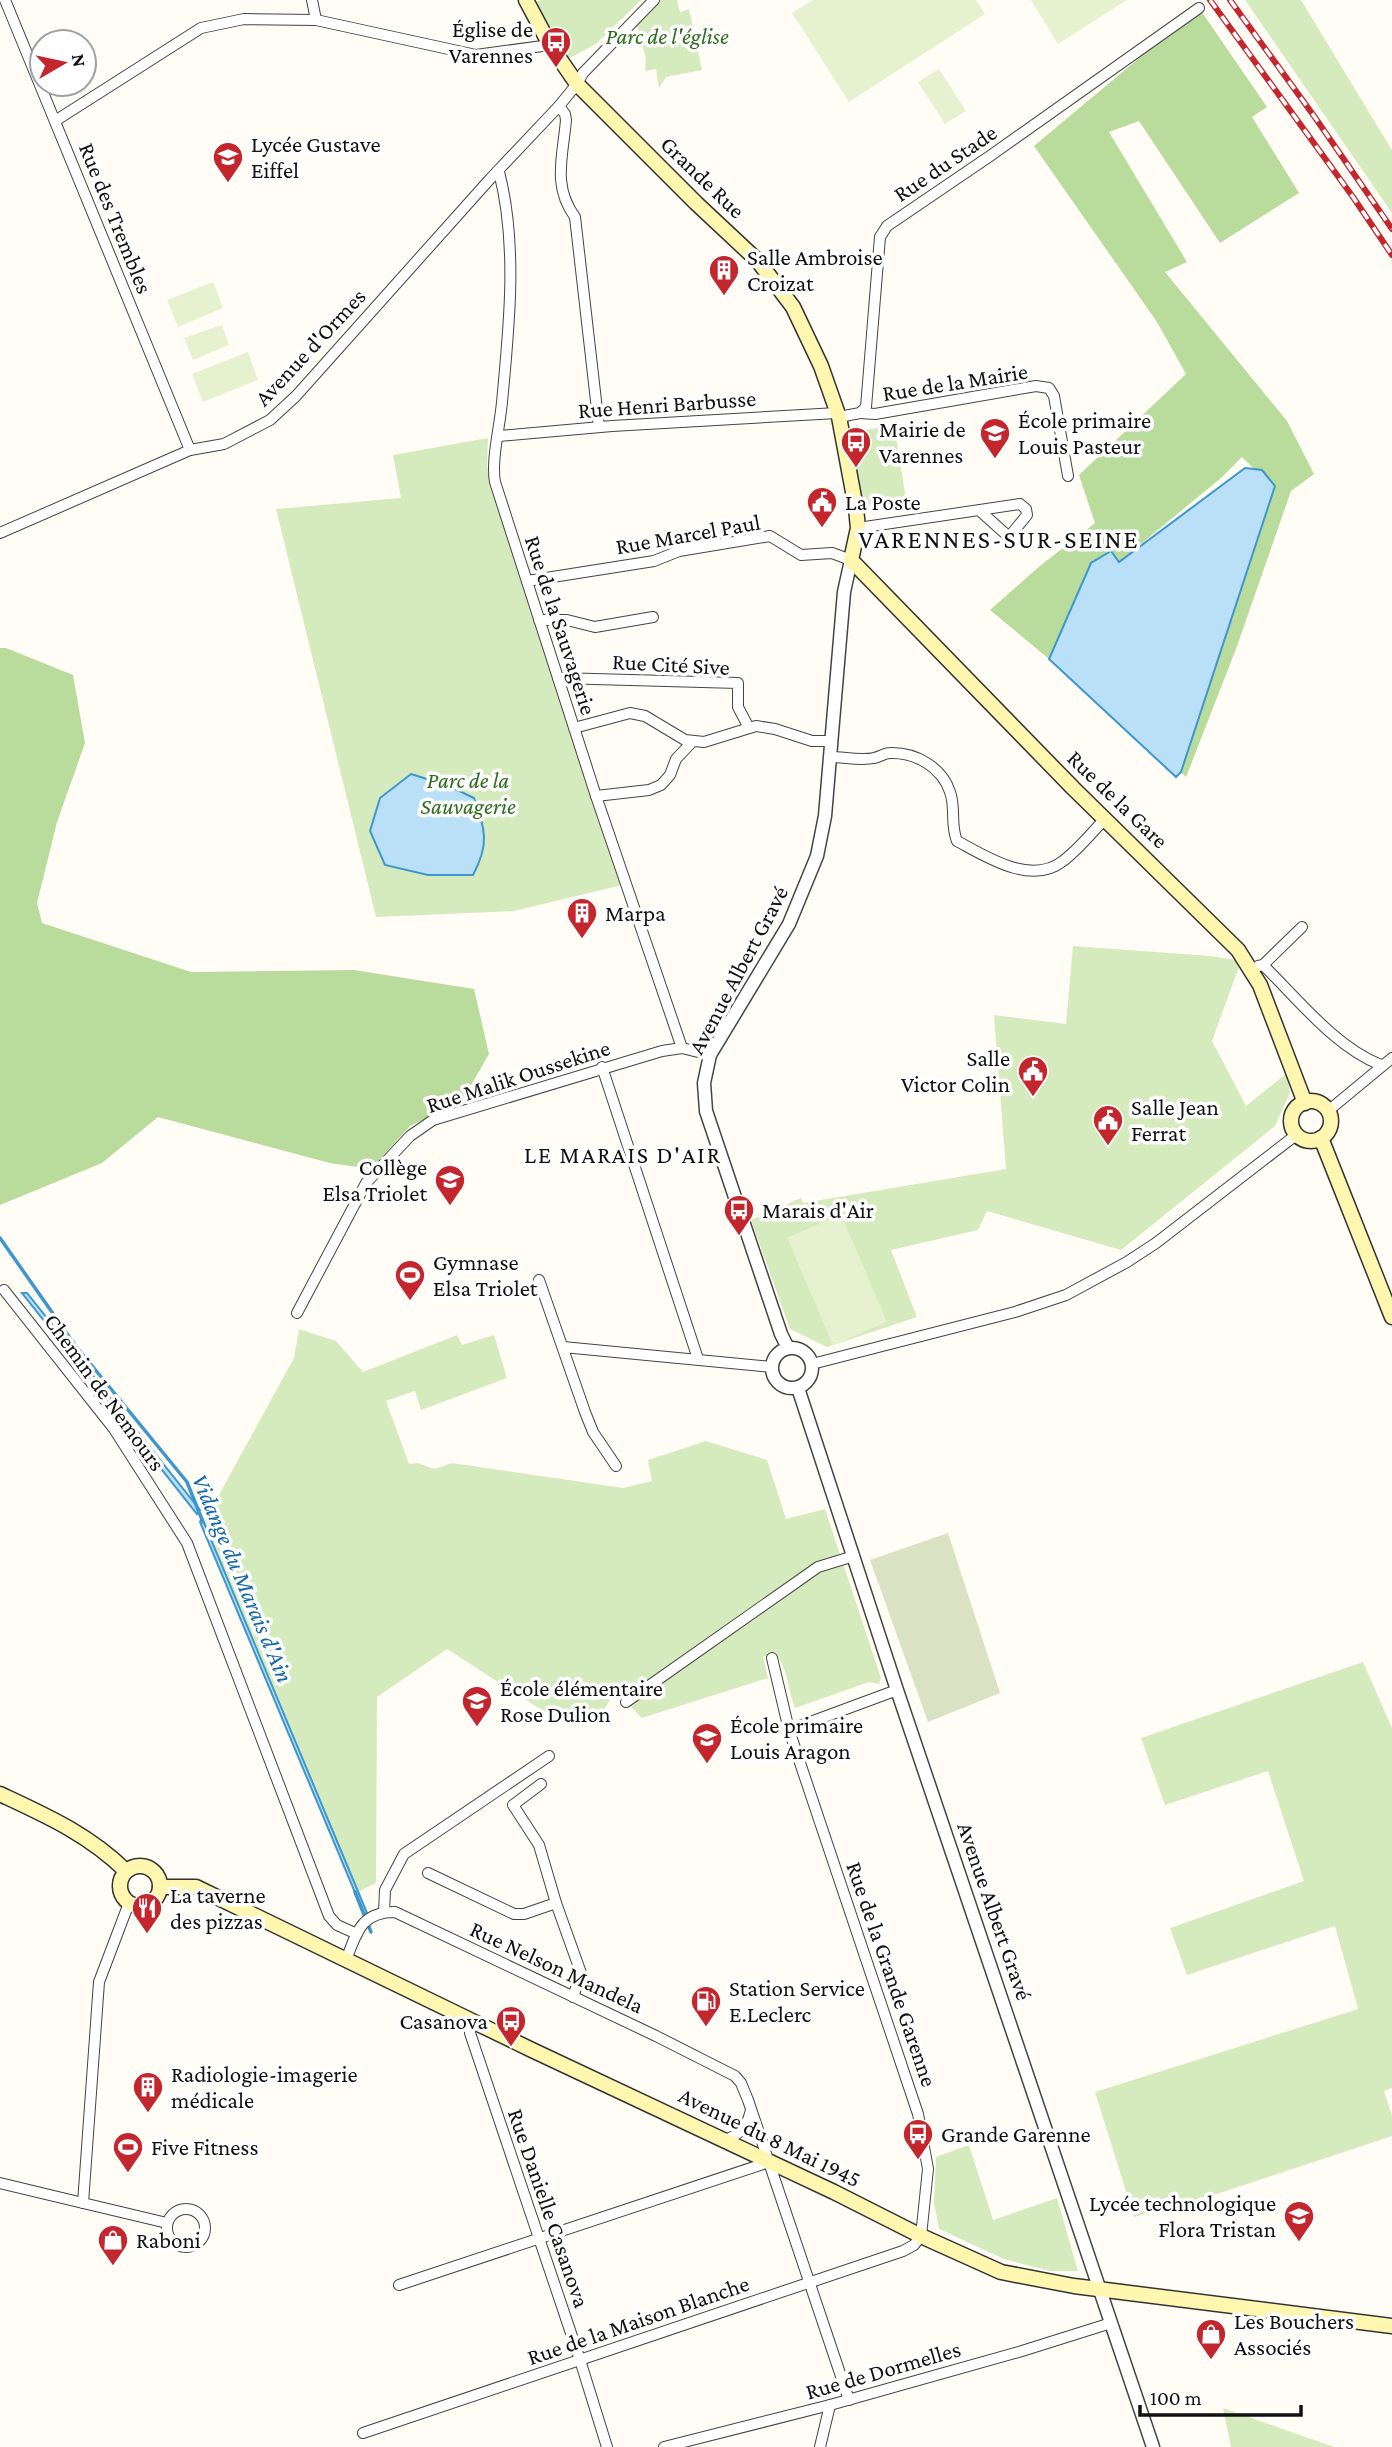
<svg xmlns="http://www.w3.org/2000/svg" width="1392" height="2447" viewBox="0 0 1392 2447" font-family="'Crimson Pro',serif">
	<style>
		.green { fill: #d5ebbd }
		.forest { fill: #b9dc9c }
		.cemetery { fill: #d9e3c4 }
		.pitch { fill: #e6f2cf }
		.water { fill: #b9e0f7; stroke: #3f96cf; stroke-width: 2 }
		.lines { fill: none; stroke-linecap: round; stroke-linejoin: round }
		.stream { stroke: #3f96cf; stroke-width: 3.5 }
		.minor-casing { stroke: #444; stroke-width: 12 }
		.tertiary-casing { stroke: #444; stroke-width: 15 }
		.secondary-casing { stroke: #333; stroke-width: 17 }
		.minor { stroke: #fff; stroke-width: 10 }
		.tertiary { stroke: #fff; stroke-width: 12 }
		.secondary { stroke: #fff6b0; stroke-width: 14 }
		.rail-casing { stroke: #c4262e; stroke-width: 6 }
		.rail { stroke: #fff; stroke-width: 3.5; stroke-dasharray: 10; stroke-linecap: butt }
		.labels { text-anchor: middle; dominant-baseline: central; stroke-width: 7; stroke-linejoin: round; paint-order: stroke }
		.poi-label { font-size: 23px; fill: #111; stroke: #fff; text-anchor: start }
		.park-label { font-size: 23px; font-style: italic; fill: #2f6b1f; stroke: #fff }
		.street-label { font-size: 23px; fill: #111; stroke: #fff }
		.neighbourhood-label { font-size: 24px; letter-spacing: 2px; fill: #111; stroke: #fff }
		.water-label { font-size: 24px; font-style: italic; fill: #1768a6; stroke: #fff }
		.quarter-label { font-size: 26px; letter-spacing: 2px; fill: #111; stroke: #fff }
	</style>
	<rect width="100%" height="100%" fill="#fffdf5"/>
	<!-- green -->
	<g class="green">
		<polygon points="541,0 641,0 596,44 568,59 536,2"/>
		<polygon points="657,0 677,0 680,12 689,9 702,70 666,77 659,88 656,69 645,71 646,59 636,21"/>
		<polygon points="1245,0 1301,0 1392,150 1392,213"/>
		<polygon points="894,425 906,499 862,506 849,433"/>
		<polygon points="488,438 487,466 622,885 514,911 376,917 276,509 401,498 393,455"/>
		<polygon points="1073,946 1211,956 1241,961 1212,1041 1246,1106 1287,1073 1290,1093 1275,1126 1121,1250 987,1211 978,1230 891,1250 917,1317 827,1347 790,1329 751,1220 801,1198 803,1203 1006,1169 994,1015 1066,1024"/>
		<path d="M 299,1329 L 336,1341 L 363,1372 L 457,1335 L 462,1345 L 494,1335 L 507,1378 L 421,1410 L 415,1391 L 386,1401 L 409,1464 L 417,1463 L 435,1469 L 452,1463 L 623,1488 L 652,1481 L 648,1460 L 706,1441 L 767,1460 L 786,1519 L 825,1509 L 881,1678 L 879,1684 L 869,1682 L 795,1708 C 787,1686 789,1672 775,1652 L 763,1657 L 768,1678 L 642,1718 L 615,1691 L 596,1724 L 557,1720 L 447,1649 L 377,1697 L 376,1883 L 356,1893 L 203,1524 L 294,1358 Z"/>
		<polygon points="1363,1662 1392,1728 1392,2088 1384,2091 1392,2116 1392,2136 1211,2196 1134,2217 1095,2092 1358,2009 1335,1926 1187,1975 1170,1928 1304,1881 1268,1771 1165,1805 1141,1738"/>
		<polygon points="969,2145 993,2220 1057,2198 1078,2271 1050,2271 1004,2259 939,2229 934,2203 936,2157"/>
		<polygon points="1223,2408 1334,2447 1231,2447"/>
	</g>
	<!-- forest -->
	<g class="forest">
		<polygon points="1199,8 1267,107 1252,117 1299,193 1220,243 1139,121 1109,132 1187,262 1165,272 1287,421 1314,474 1291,491 1236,649 1186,777 1181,772 1274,489 1242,457 1221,478 1119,562 1110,551 1091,563 1049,659 990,610 1041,565 1095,523 1079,475 1186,374 1157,322 1034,146"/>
		<polygon points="0,648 6,648 73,675 85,743 57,822 37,903 42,923 191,972 354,970 474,989 489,1054 462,1101 410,1126 371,1169 330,1163 158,1117 102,1163 0,1205"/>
	</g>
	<!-- cemetery -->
	<polygon class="cemetery" points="948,1533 1000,1693 928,1722 870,1560"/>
	<!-- pitch -->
	<g class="pitch">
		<polygon points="813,0 976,0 985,14 849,102 792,13"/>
		<polygon points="1031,0 1127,0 1058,44"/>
		<polygon points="939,69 966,111 945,124 918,82"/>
		<polygon points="213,282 223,308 178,327 167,300"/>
		<polygon points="222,325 229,345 193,360 184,338"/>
		<polygon points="248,352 258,380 203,402 192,374"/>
		<polygon points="841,1214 887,1322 833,1345 787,1238"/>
	</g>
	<!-- water -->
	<g class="water">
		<polygon points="1245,468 1262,470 1275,486 1181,772 1176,777 1049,659 1091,563 1111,551 1119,562"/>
		<path d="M 411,774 L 449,786 L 474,798 C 485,830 490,843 473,875 L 428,875 L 385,865 L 370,831 L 380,798 Z"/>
		<polygon points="22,1293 27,1293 200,1510 197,1514"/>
		<polygon points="202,1518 367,1913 364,1914 200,1522"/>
	</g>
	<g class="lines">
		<!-- stream -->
		<g class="stream">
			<polyline points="0,1238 75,1345 187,1482 203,1522"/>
			<polyline points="355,1892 371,1932"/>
		</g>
		<!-- minor casing -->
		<g class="minor-casing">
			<g id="minor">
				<polyline points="5,0 190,450"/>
				<polyline points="312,0 316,20"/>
				<path d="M 559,106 L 565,114 L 566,120 C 563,156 552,186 575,217 L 599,427"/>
				<polyline points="55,121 201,28 244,19 316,20 476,55 550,45"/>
				<path d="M 499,172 C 518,245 509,328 502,402 C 500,426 491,460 495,482 L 596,796 L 682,1048"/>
				<polyline points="860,413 875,414 1036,386 1049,388 1054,396 1068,476"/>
				<polyline points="839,417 860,413 866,407 880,237 887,226 990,156 1199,8"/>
				<polyline points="499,436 612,426 837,413"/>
				<polyline points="858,528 1020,504 1026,509 1027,515 1009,537 979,510"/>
				<polyline points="0,533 190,450 224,444 270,420 296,396 490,179 559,106 577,84 583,73 654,0"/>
				<polyline points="527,581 654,561 679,551 770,536 801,555 832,553 851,560"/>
				<polyline points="539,620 567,620 595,627 653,617"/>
				<polyline points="558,678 738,683 738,707 749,728"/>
				<polyline points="574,728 630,713 645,716 685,740 704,742 756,726 775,729 812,741 831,741"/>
				<path d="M 830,757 C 844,757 861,761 874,758 C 880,757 884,753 890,753 C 915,752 942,767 950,792 C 956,808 950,825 957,841 C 987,857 1031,886 1063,861 C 1079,849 1092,832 1106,818"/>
				<polyline points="596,796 649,790 661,785 670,775 676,759 693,741"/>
				<path d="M 1263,965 C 1298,999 1335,1047 1381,1065"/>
				<polyline points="1258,966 1263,965 1302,927"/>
				<polyline points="602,1067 698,1359"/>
				<polyline points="1328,1111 1392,1058"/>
				<polyline points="539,1280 585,1412 593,1432 616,1466"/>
				<polyline points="4,1290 114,1429 187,1543 329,1916 337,1925 357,1934"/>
				<polyline points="297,1313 366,1183 410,1136 433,1120 662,1051 682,1048 710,1055"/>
				<polyline points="563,1347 772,1367"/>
				<polyline points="812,1364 1015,1312 1066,1295 1127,1262 1156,1243 1296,1135"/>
				<polyline points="626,1702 818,1567 854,1556"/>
				<polyline points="789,1730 897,1690"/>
				<polyline points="541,1784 513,1805 539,1845 556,1903 581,1973 573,1997"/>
				<polyline points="428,1873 514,1914 524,1914 556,1903"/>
				<polyline points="129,1903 99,1982 83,2203 167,2223"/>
				<polyline points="384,1912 385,1890 404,1854 549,1756"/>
				<path d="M 346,1960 C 357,1932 361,1912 395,1912 L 656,2036 L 735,2076 L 741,2083 L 748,2100 L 849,2400"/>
				<polyline points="471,2020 470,2033 580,2360 607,2447"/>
				<path d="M 726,2140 C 744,2131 746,2129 751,2110"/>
				<polyline points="0,2183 83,2203"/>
				<circle cx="186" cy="2228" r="19"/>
				<polyline points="399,2285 769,2162"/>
				<polyline points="363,2433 903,2251 914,2245 921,2236 928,2169 918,2114 789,1730 772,1658"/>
				<polyline points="664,2447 830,2405 1022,2351 1111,2323"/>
				<polyline points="820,2447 830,2405"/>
			</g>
		</g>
		<!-- tertiary casing -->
		<g class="tertiary-casing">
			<g id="tertiary">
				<circle cx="792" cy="1368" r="20"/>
				<polyline points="788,1348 781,1334 706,1111 704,1083 710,1055 789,924 817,856 825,816 844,592 851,560"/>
				<polyline points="798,1388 897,1690 1153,2447"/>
			</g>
		</g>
		<!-- secondary casing -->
		<g class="secondary-casing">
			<g id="secondary">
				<polyline points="526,0 550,45 577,84 696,203 758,261 793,307 821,366 839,417 856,508 858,528 851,560 1073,788 1238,950 1260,985 1305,1103"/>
				<circle cx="1311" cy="1121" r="20"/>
				<polyline points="1321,1138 1392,1317"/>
				<path d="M 0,1794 C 47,1816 88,1834 126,1871"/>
				<circle cx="140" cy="1886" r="20"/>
				<polyline points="160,1887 196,1887 532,2050 834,2192 921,2236 1001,2272 1074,2286 1392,2326"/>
			</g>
		</g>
		<!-- minor -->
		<use href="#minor" class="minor"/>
		<!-- tertiary -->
		<use href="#tertiary" class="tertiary"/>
		<!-- secondary -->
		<use href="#secondary" class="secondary"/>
		<!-- rail casing -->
		<g class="rail-casing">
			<g id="rail">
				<polyline points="1210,0 1353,197 1392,255"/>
				<polyline points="1230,0 1314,116 1392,229"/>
			</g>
		</g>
		<!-- rail -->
		<use href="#rail" class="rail"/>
	</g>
	<!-- icons -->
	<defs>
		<g id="bus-pin" transform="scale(1.575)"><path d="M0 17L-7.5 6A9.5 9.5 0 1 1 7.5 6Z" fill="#c4262e" stroke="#fff"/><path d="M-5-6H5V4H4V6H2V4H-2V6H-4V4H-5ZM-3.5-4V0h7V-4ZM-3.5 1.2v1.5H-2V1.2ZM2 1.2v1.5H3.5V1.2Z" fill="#fff"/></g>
		<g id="school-pin" transform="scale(1.575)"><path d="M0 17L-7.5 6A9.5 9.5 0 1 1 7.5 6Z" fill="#c4262e" stroke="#fff"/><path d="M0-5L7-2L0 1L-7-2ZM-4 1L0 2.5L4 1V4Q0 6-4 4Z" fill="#fff"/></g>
		<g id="building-pin" transform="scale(1.575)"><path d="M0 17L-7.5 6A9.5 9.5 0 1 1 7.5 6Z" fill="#c4262e" stroke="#fff"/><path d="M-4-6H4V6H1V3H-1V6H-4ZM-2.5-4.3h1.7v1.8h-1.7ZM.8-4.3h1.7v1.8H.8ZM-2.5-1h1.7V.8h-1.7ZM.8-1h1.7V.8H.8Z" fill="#fff"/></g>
		<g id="civic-pin" transform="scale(1.575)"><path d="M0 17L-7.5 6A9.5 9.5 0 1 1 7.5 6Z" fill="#c4262e" stroke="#fff"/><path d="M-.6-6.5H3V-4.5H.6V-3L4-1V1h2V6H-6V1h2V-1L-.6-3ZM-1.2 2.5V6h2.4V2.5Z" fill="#fff"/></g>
		<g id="stadium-pin" transform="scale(1.575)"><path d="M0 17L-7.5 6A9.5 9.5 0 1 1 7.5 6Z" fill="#c4262e" stroke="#fff"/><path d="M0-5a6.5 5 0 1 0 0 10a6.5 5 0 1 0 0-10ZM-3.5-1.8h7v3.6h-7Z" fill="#fff"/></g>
		<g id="restaurant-pin" transform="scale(1.575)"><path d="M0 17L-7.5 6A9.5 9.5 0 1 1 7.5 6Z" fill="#c4262e" stroke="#fff"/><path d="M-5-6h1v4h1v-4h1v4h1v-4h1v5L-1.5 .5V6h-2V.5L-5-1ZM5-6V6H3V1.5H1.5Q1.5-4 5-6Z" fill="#fff"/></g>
		<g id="fuel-pin" transform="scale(1.575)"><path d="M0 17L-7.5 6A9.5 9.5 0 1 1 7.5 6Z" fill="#c4262e" stroke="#fff"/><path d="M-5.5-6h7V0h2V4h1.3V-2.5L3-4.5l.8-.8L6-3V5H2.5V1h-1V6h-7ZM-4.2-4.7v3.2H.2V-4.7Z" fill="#fff"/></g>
		<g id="shop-pin" transform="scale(1.575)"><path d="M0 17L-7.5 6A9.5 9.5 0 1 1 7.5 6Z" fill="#c4262e" stroke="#fff"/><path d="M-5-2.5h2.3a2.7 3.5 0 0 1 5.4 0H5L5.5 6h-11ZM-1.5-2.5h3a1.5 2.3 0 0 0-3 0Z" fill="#fff"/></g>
	</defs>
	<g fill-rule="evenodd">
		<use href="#bus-pin" x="556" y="42"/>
		<use href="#school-pin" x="228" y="157"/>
		<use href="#building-pin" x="724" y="270"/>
		<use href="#school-pin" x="995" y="433"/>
		<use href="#bus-pin" x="856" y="442"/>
		<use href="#civic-pin" x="822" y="502"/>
		<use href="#building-pin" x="582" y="913"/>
		<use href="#civic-pin" x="1033" y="1071"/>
		<use href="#civic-pin" x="1108" y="1120"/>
		<use href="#school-pin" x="450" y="1180"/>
		<use href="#bus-pin" x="739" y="1210"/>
		<use href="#stadium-pin" x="410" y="1275"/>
		<use href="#school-pin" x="477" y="1701"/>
		<use href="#school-pin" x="707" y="1738"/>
		<use href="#restaurant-pin" x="147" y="1908"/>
		<use href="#fuel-pin" x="706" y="2001"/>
		<use href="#bus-pin" x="511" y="2021"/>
		<use href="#building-pin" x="148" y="2087"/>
		<use href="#bus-pin" x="918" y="2134"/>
		<use href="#stadium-pin" x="128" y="2147"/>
		<use href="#school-pin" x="1299" y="2216"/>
		<use href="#shop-pin" x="113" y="2240"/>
		<use href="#shop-pin" x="1211" y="2334"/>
	</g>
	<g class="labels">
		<!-- poi labels -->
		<g class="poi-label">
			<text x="533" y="29" text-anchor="end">Église de<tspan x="533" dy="26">Varennes</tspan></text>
			<text x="251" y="144">Lycée Gustave<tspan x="251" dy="26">Eiffel</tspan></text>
			<text x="747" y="257">Salle Ambroise<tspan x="747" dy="26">Croizat</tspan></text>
			<text x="1018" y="420">École primaire<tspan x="1018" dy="26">Louis Pasteur</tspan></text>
			<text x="879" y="429">Mairie de<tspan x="879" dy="26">Varennes</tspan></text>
			<text x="845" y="502">La Poste</text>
			<text x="605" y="913">Marpa</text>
			<text x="1010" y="1058" text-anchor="end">Salle<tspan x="1010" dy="26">Victor Colin</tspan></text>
			<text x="1131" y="1107">Salle Jean<tspan x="1131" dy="26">Ferrat</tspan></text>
			<text x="427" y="1167" text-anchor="end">Collège<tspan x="427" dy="26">Elsa Triolet</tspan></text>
			<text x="762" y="1210">Marais d'Air</text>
			<text x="433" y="1262">Gymnase<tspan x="433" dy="26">Elsa Triolet</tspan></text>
			<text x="500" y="1688">École élémentaire<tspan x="500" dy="26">Rose Dulion</tspan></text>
			<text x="730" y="1725">École primaire<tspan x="730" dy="26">Louis Aragon</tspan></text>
			<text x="170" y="1895">La taverne<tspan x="170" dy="26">des pizzas</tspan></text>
			<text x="729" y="1988">Station Service<tspan x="729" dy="26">E.Leclerc</tspan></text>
			<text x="488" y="2021" text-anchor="end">Casanova</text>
			<text x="171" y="2074">Radiologie-imagerie<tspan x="171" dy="26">médicale</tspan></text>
			<text x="941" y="2134">Grande Garenne</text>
			<text x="151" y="2147">Five Fitness</text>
			<text x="1276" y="2203" text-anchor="end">Lycée technologique<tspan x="1276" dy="26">Flora Tristan</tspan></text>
			<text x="136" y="2240">Raboni</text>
			<text x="1234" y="2321">Les Bouchers<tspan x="1234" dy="26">Associés</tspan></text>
		</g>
		<!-- park labels -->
		<g class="park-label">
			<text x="667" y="36">Parc de l'église</text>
			<text x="468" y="780">Parc de la<tspan x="468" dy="26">Sauvagerie</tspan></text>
		</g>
		<!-- street labels -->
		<g class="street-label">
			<text transform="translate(945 163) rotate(-34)">Rue du Stade</text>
			<text transform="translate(703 177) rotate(44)">Grande Rue</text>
			<text transform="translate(116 218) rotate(68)">Rue des Trembles</text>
			<text transform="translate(310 347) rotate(-47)">Avenue d'Ormes</text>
			<text transform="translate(955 382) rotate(-9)">Rue de la Mairie</text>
			<text transform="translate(667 404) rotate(-4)">Rue Henri Barbusse</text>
			<text transform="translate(688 534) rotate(-10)">Rue Marcel Paul</text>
			<text transform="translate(561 625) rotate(72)">Rue de la Sauvagerie</text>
			<text transform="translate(671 664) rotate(3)">Rue Cité Sive</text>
			<text transform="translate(1118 799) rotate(44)">Rue de la Gare</text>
			<text transform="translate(738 970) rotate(-62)">Avenue Albert Gravé</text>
			<text transform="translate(518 1076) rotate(-18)">Rue Malik Oussekine</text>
			<text transform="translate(105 1392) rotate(54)">Chemin de Nemours</text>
			<text transform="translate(995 1911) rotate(71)">Avenue Albert Gravé</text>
			<text transform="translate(557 1967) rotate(25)">Rue Nelson Mandela</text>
			<text transform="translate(892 1974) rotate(71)">Rue de la Grande Garenne</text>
			<text transform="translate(770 2137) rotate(26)">Avenue du 8 Mai 1945</text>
			<text transform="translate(549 2208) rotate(71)">Rue Danielle Casanova</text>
			<text transform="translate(638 2320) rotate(-19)">Rue de la Maison Blanche</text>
			<text transform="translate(883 2370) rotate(-16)">Rue de Dormelles</text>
		</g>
		<!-- neighbourhood labels -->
		<g class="neighbourhood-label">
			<text x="623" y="1154">LE MARAIS D'AIR</text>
		</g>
		<!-- water labels -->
		<g class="water-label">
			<text transform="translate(243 1578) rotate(67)">Vidange du Marais d'Ain</text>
		</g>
		<!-- quarter labels -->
		<g class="quarter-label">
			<text x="999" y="539">VARENNES-SUR-SEINE</text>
		</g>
	</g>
	<!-- north arrow -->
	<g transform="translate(63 63) rotate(81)"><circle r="33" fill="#ffffff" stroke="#a0a0a0" stroke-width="2"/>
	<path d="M0-5L12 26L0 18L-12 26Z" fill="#c4262e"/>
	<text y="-10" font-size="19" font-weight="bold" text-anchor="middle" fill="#111111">N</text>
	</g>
	<!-- scale -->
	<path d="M1140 2405v10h161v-10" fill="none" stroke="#111111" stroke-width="3.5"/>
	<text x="1150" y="2405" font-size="21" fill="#111111" stroke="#ffffff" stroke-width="5" paint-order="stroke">100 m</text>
</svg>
